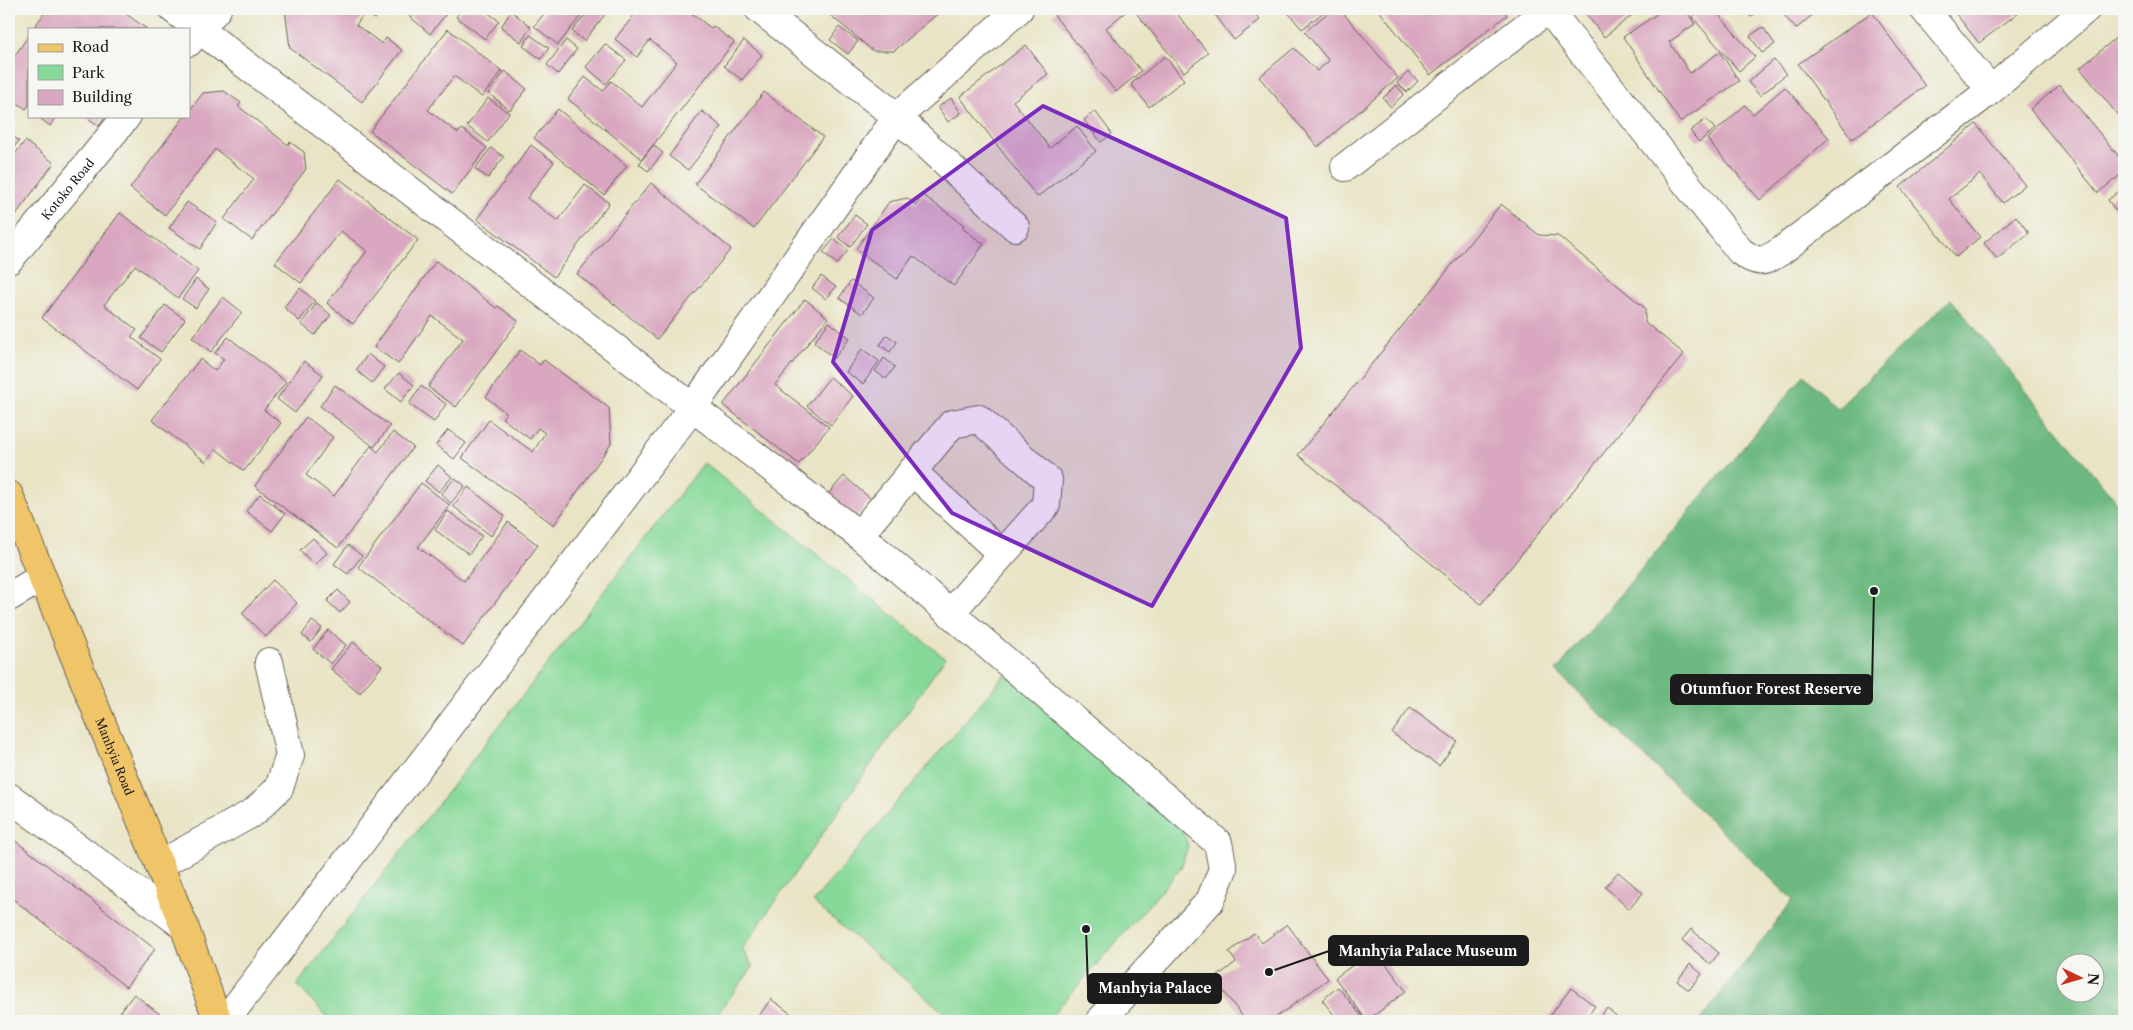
<svg xmlns="http://www.w3.org/2000/svg" width="2133" height="1030" viewBox="0 0 2133 1030" font-family="'Libre Caslon Text',serif">
	<style>
		.green { fill: #87d999; stroke: #527a5a }
		.forest { fill: #6db981; stroke: #446a4e; fill-rule: evenodd }
		.building { fill: #d9a7c0 }
		.lines { fill: none; stroke-linecap: round; stroke-linejoin: round }
		.minor-casing { stroke: #646257; stroke-width: 30 }
		.major-casing { stroke: #646257; stroke-width: 30 }
		.minor { stroke: #fff; stroke-width: 28 }
		.major { stroke: #f0c469; stroke-width: 28 }
		.marked { fill: #7b2cbf; fill-opacity: 0.2; stroke: #7b2cbf; stroke-width: 4; stroke-linejoin: round }
		.labels { text-anchor: middle; dominant-baseline: central; stroke-width: 5; stroke-linejoin: round; paint-order: stroke }
		.street-label { font-size: 12px; fill: #1c1c1c; stroke: #f6f6f2 }
		.leader { fill: none; stroke: #1c1c1c; stroke-width: 2 }
		.callout-dot { fill: #1c1c1c; stroke: #f6f6f2; stroke-width: 2 }
		.callout { fill: #1c1c1c; stroke: #1c1c1c; stroke-width: 2 }
		.callout-label { font-size: 14px; text-anchor: middle; font-weight: bold; fill: #fff }
	</style>
	<rect width="100%" height="100%" fill="#f6f6f2"/>
	<filter id="ink" filterUnits="userSpaceOnUse"><feTurbulence type="fractalNoise" baseFrequency=".02" numOctaves="2"/><feDisplacementMap in="SourceGraphic" scale="10" xChannelSelector="R" yChannelSelector="G"/><feConvolveMatrix kernelMatrix="1 2 1 2 8 2 1 2 1" color-interpolation-filters="sRGB"/></filter>
	<filter id="wash" filterUnits="userSpaceOnUse"><feTurbulence type="fractalNoise" baseFrequency=".0096" numOctaves="4" result="noise"/><feDisplacementMap in="SourceGraphic" scale="20" xChannelSelector="R" yChannelSelector="G"/><feGaussianBlur stdDeviation="1.12" result="paint"/><feColorMatrix in="noise" values="0 0 0 0 0 0 0 0 0 0 0 0 0 0 0 0 0 1.4 0 .05"/><feComposite in="paint" operator="in"/></filter>
	<g filter="url(#wash)">
		<rect width="100%" height="100%" fill="#e9e4c5"/>
		<!-- green -->
		<g class="green">
			<polygon points="704,463 945,658 742,949 753,967 712,1021 331,1021 297,985"/>
			<polygon points="1005,674 1181,824 1188,846 1181,868 1047,1021 954,1021 813,902"/>
		</g>
		<!-- forest -->
		<path class="forest" d="M 1951,299 L 2124,511 L 2124,1021 L 1700,1021 L 1793,900 L 1556,671 L 1804,375 L 1837,409 ZM 2066,962 L 2096,962 L 2096,992 L 2066,992 Z"/>
		<g id="blocks">
			<!-- building -->
			<g class="building">
				<polygon points="47,9 119,9 147,29 33,29"/>
				<polygon points="285,9 382,9 375,19 365,12 356,25 382,44 386,38 402,50 362,102 290,48"/>
				<polygon points="401,9 450,9 430,34"/>
				<polygon points="462,9 483,9 499,21 485,39 456,17"/>
				<polygon points="548,9 586,9 558,45 534,26"/>
				<polygon points="590,9 603,9 607,12 584,41 572,31"/>
				<polygon points="639,9 686,9 711,28 713,26 734,42 642,159 568,99 585,77 603,91 611,81 642,107 677,62 650,40 637,57 615,39"/>
				<polygon points="823,9 943,9 894,51 873,51"/>
				<polygon points="1059,9 1129,9 1106,28 1141,71 1116,92 1053,14"/>
				<polygon points="1133,9 1173,9 1208,53 1184,72"/>
				<polygon points="1211,9 1251,9 1260,20 1234,40"/>
				<polygon points="1285,9 1328,9 1302,29"/>
				<polygon points="1332,9 1340,9 1398,78 1318,147 1259,77 1294,48 1317,71 1329,61 1305,32"/>
				<polygon points="1378,9 1425,9 1430,15 1438,9 1503,9 1507,15 1430,75"/>
				<polygon points="1582,9 1640,9 1604,37"/>
				<polygon points="1664,9 1685,9 1695,24 1669,42 1690,73 1720,52 1739,81 1680,122 1623,37"/>
				<polygon points="1702,9 1714,9 1755,57 1739,71 1692,17"/>
				<polygon points="1745,9 1761,9 1751,17"/>
				<polygon points="1779,9 1819,9 1796,29"/>
				<polygon points="1952,9 2023,9 1979,43"/>
				<polygon points="511,11 531,27 521,42 501,27"/>
				<polygon points="1872,12 1925,86 1852,139 1798,64"/>
				<polygon points="839,27 858,41 848,54 830,40"/>
				<polygon points="1763,27 1775,44 1762,53 1750,36"/>
				<polygon points="448,29 502,71 482,97 454,76 428,110 458,133 462,129 487,148 452,194 370,131"/>
				<polygon points="2124,31 2124,123 2080,68"/>
				<polygon points="29,35 29,105 26,109 9,97 9,64"/>
				<polygon points="530,35 549,48 541,59 523,46"/>
				<polygon points="566,40 577,49 558,74 547,65"/>
				<polygon points="744,40 762,55 742,80 724,66"/>
				<polygon points="605,44 626,60 606,84 586,67"/>
				<polygon points="1026,45 1048,74 1013,101 1050,148 1077,126 1096,151 1037,197 960,97"/>
				<polygon points="1165,56 1184,80 1149,107 1131,84"/>
				<polygon points="1774,60 1786,74 1760,96 1748,82"/>
				<polygon points="505,71 527,89 510,110 488,93"/>
				<polygon points="1408,72 1418,81 1407,92 1397,83"/>
				<polygon points="1396,85 1404,94 1391,107 1383,98"/>
				<polygon points="2060,85 2124,163 2124,172 2098,193 2030,109"/>
				<polygon points="1785,87 1829,138 1760,200 1707,139 1745,105 1753,114"/>
				<polygon points="224,91 241,103 238,106 288,145 290,142 304,152 306,169 252,240 224,219 254,179 215,149 165,215 130,188 185,116 189,116 189,111 203,93"/>
				<polygon points="764,92 823,137 754,229 695,184"/>
				<polygon points="488,98 509,113 488,142 467,126"/>
				<polygon points="951,98 961,113 948,122 938,107"/>
				<polygon points="558,109 627,166 604,195 534,138"/>
				<polygon points="702,111 722,127 688,170 669,156"/>
				<polygon points="1095,111 1112,134 1101,142 1084,120"/>
				<polygon points="37,116 56,116 50,126"/>
				<polygon points="85,116 106,116 99,126"/>
				<polygon points="1706,119 1715,129 1699,142 1690,131"/>
				<polygon points="1976,124 2025,185 2003,203 1980,174 1949,199 1980,237 1956,257 1900,187"/>
				<polygon points="9,133 19,141 9,153"/>
				<polygon points="25,141 54,163 9,224 9,162"/>
				<polygon points="531,145 554,162 527,198 558,221 585,185 609,203 554,277 477,219"/>
				<polygon points="653,145 663,153 648,171 639,164"/>
				<polygon points="491,148 504,157 488,178 475,169"/>
				<polygon points="340,179 418,240 353,324 327,303 367,251 341,231 301,283 275,263"/>
				<polygon points="651,183 731,249 657,339 577,274"/>
				<polygon points="2124,187 2124,221 2108,200"/>
				<polygon points="923,195 964,225 962,228 984,244 954,286 913,256 897,279 856,249 889,202 907,198 916,205"/>
				<polygon points="187,202 217,222 200,249 169,228"/>
				<polygon points="1501,204 1539,235 1558,236 1645,308 1645,322 1684,354 1481,604 1298,455"/>
				<polygon points="120,213 198,271 178,298 135,265 104,305 137,330 131,337 160,359 137,390 42,318"/>
				<polygon points="855,215 867,224 850,247 838,237"/>
				<polygon points="2016,216 2029,233 1997,259 1984,243"/>
				<polygon points="834,239 848,251 837,264 823,252"/>
				<polygon points="436,261 496,308 498,306 518,321 456,407 428,387 463,339 432,316 398,364 374,347"/>
				<polygon points="821,276 836,287 826,299 812,288"/>
				<polygon points="196,279 209,289 196,308 182,299"/>
				<polygon points="851,281 874,298 862,314 839,298"/>
				<polygon points="300,288 315,301 299,321 284,307"/>
				<polygon points="223,297 242,312 211,352 192,337"/>
				<polygon points="805,299 828,318 775,385 829,427 799,464 723,405"/>
				<polygon points="317,303 331,315 315,335 301,324"/>
				<polygon points="165,305 185,319 161,352 141,338"/>
				<polygon points="829,322 850,338 834,358 814,342"/>
				<polygon points="887,335 897,342 890,352 880,345"/>
				<polygon points="228,337 286,382 264,410 281,423 244,471 216,449 206,462 152,420 200,359 215,371 224,359 215,353"/>
				<polygon points="862,349 879,361 863,384 846,372"/>
				<polygon points="520,350 540,365 544,360 609,408 611,444 554,525 462,458 489,420 533,452 545,433 538,428 530,439 502,418 506,413 486,397"/>
				<polygon points="368,354 384,367 372,383 356,370"/>
				<polygon points="884,358 895,367 886,379 875,371"/>
				<polygon points="304,361 323,375 295,413 277,399"/>
				<polygon points="399,373 414,385 401,402 385,389"/>
				<polygon points="830,377 853,396 831,425 807,406"/>
				<polygon points="335,385 390,426 374,447 320,406"/>
				<polygon points="421,386 446,404 434,422 409,404"/>
				<polygon points="306,417 333,437 306,475 334,496 371,446 378,452 393,432 413,447 338,548 255,486"/>
				<polygon points="448,430 466,443 454,459 436,445"/>
				<polygon points="438,465 452,477 439,492 425,481"/>
				<polygon points="844,476 871,499 850,524 823,500"/>
				<polygon points="455,478 465,486 451,503 441,494"/>
				<polygon points="421,483 450,505 418,547 464,581 508,522 538,545 463,646 358,567"/>
				<polygon points="468,487 505,516 491,536 453,506"/>
				<polygon points="260,494 285,514 272,531 246,511"/>
				<polygon points="448,511 482,536 469,554 435,530"/>
				<polygon points="313,538 327,553 314,565 300,550"/>
				<polygon points="348,545 362,556 348,574 334,564"/>
				<polygon points="273,580 297,603 266,637 242,613"/>
				<polygon points="338,590 350,602 340,613 327,601"/>
				<polygon points="312,621 322,628 311,642 302,635"/>
				<polygon points="328,630 346,645 331,664 313,649"/>
				<polygon points="353,642 382,666 360,693 331,669"/>
				<polygon points="1410,708 1457,741 1439,766 1392,733"/>
				<polygon points="9,836 155,949 126,987 9,896"/>
				<polygon points="1618,872 1643,893 1629,909 1605,887"/>
				<polygon points="1287,924 1328,979 1271,1021 1246,1021 1214,979 1236,962 1229,952 1254,933 1262,943"/>
				<polygon points="1691,929 1719,953 1710,964 1682,940"/>
				<polygon points="1375,949 1406,991 1367,1021 1335,978"/>
				<polygon points="1690,964 1702,974 1689,990 1677,981"/>
				<polygon points="1338,987 1363,1018 1359,1021 1339,1021 1322,1000"/>
				<polygon points="1571,988 1595,1006 1584,1021 1546,1021"/>
				<polygon points="134,994 161,1015 157,1021 113,1021"/>
				<polygon points="771,999 794,1016 790,1021 755,1021"/>
				<polygon points="1607,1008 1622,1021 1596,1021"/>
			</g>
		</g>
	</g>
	<g filter="url(#ink)">
		<use href="#blocks" fill-opacity="0" stroke="#646257" stroke-width="1"/>
		<g class="lines">
			<!-- minor casing -->
			<g class="minor-casing">
				<g id="minor">
					<polyline points="173,9 859,535 1218,843 1223,869 1210,901 1100,1021"/>
					<polyline points="759,9 897,117 1015,227"/>
					<path d="M 1548,9 L 1740,251 C 1758,264 1763,263 1781,251 L 1991,90 L 2086,9"/>
					<polyline points="1924,9 1991,90"/>
					<polyline points="189,42 217,9"/>
					<polyline points="1345,167 1548,9"/>
					<path id="s1" d="M 9,260 L 127,116"/>
					<polyline points="912,471 1002,554"/>
					<polyline points="859,535 952,424 979,419 1048,480 1046,505 951,612"/>
					<polyline points="9,597 41,578"/>
					<polyline points="9,797 184,926"/>
					<polyline points="159,865 254,812 279,788 290,755 269,662"/>
					<polyline points="225,1021 693,407 897,117 1019,9"/>
				</g>
			</g>
			<!-- major casing -->
			<g class="major-casing">
				<g id="major">
					<path id="s2" d="M 9,495 L 184,926 L 218,1021"/>
				</g>
			</g>
			<!-- minor -->
			<use href="#minor" class="minor"/>
			<!-- major -->
			<use href="#major" class="major"/>
		</g>
	</g>
	<!-- marked area -->
	<path class="marked" d="M 1043,106 L 1286,218 L 1301,348 L 1152,606 L 952,513 L 833,362 L 872,230 Z"/>
	<g class="labels">
		<!-- street labels -->
		<g class="street-label">
			<text stroke="none"><textPath href="#s1" startOffset="92">Kotoko Road</textPath></text>
			<text stroke="none"><textPath href="#s2" startOffset="282">Manhyia Road</textPath></text>
		</g>
	</g>
	<!-- callouts -->
	<path class="leader" d="M1874 591L1872 689M1269 972L1329 951M1086 929L1088 988"/>
	<g class="callout-dot">
		<circle cx="1874" cy="591" r="5"/>
		<circle cx="1269" cy="972" r="5"/>
		<circle cx="1086" cy="929" r="5"/>
	</g>
	<g class="callout">
		<rect x="1671" y="675" width="201" height="29" rx="5"/>
		<rect x="1329" y="936" width="199" height="29" rx="5"/>
		<rect x="1088" y="974" width="133" height="29" rx="5"/>
	</g>
	<g class="callout-label">
		<text x="1771" y="694">Otumfuor Forest Reserve</text>
		<text x="1428" y="956">Manhyia Palace Museum</text>
		<text x="1155" y="993">Manhyia Palace</text>
	</g>
	<!-- margin -->
	<rect width="2133" height="1030" fill="none" stroke="#f6f6f2" stroke-width="30"/>
	<!-- legend -->
	<rect x="28" y="28" width="162" height="90" fill="#f6f6f2" stroke="#9f9f9c"/>
	<rect x="38" y="44" width="25" height="8" fill="#f0c469" stroke="#9f9f9c"/>
	<text x="72" y="52" font-size="15" fill="#1c1c1c">Road</text>
	<rect x="38" y="65" width="25" height="15" fill="#87d999" stroke="#9f9f9c"/>
	<text x="72" y="78" font-size="15" fill="#1c1c1c">Park</text>
	<rect x="38" y="90" width="25" height="15" fill="#d9a7c0" stroke="#9f9f9c"/>
	<text x="72" y="102" font-size="15" fill="#1c1c1c">Building</text>
	<!-- north arrow -->
	<g transform="translate(2080 978) rotate(95)"><circle r="24" fill="#f6f6f2" stroke="#9f9f9c"/>
	<path d="M0-4L9 19L0 12L-9 19Z" fill="#c8321e"/>
	<text y="-8" font-size="14" font-weight="bold" text-anchor="middle" fill="#1c1c1c">N</text>
	</g>
</svg>
